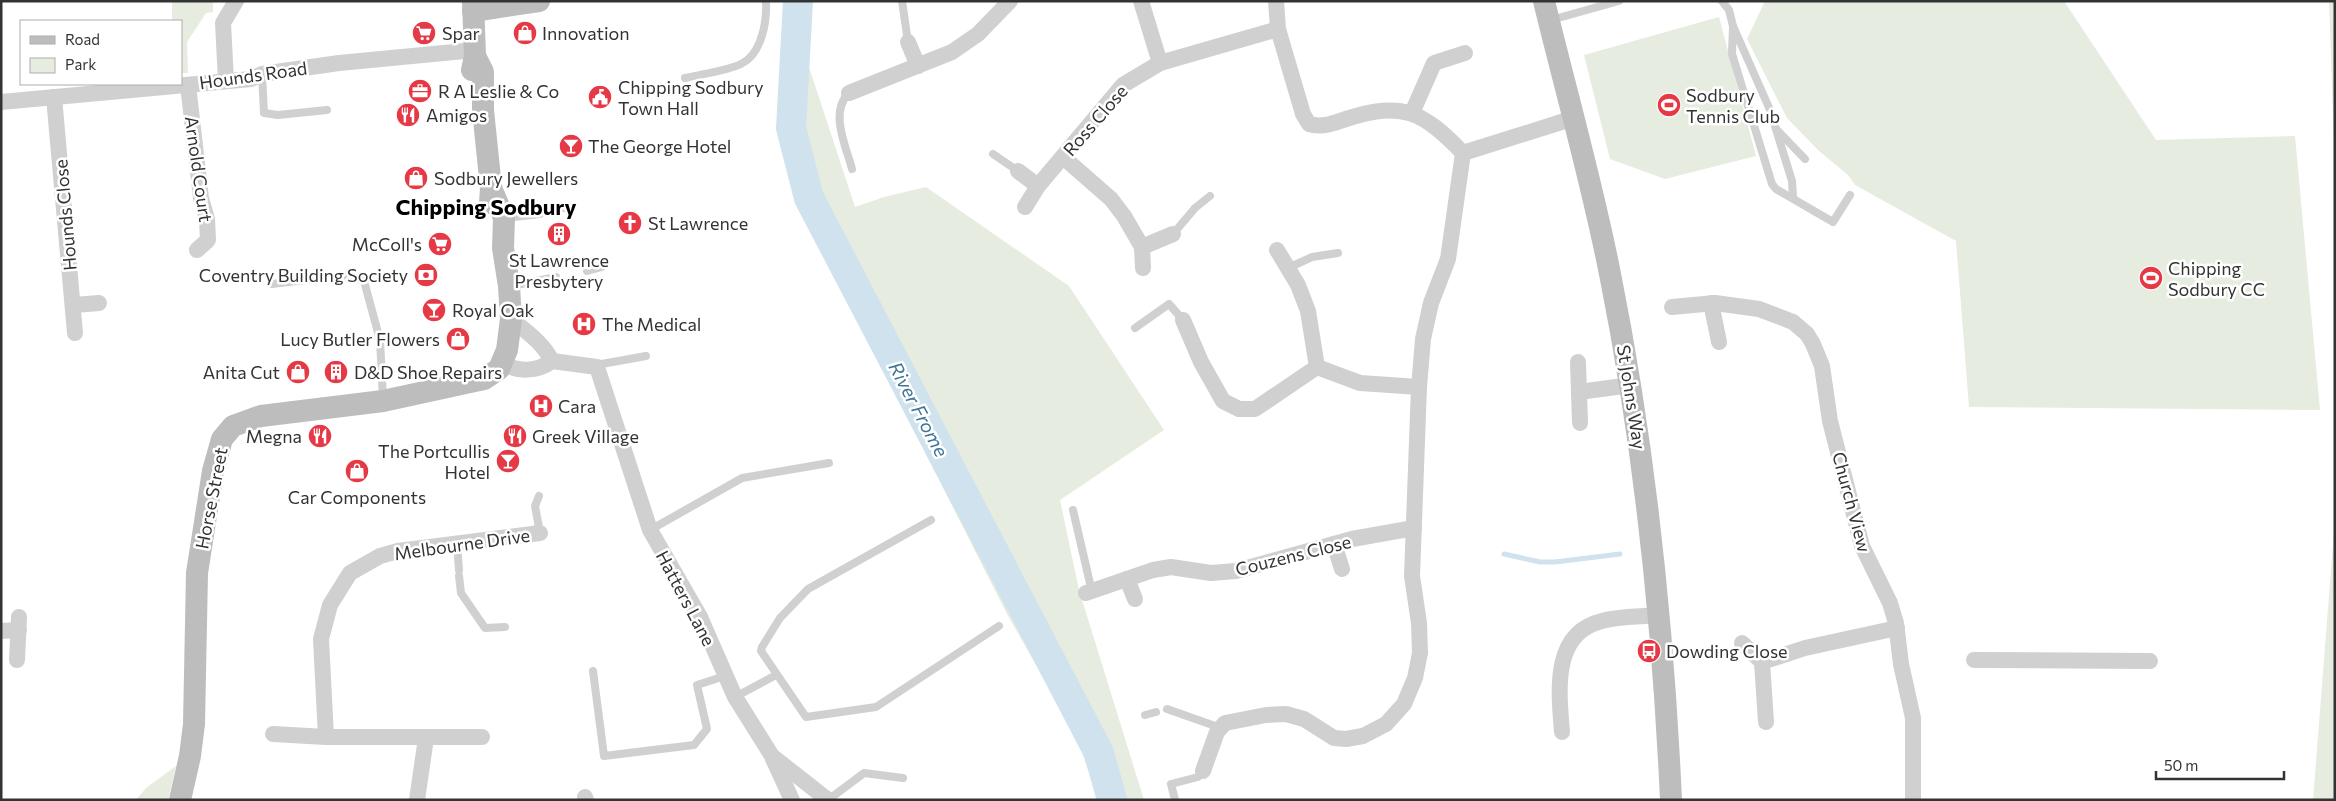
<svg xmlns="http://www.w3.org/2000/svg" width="2336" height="801" viewBox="0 0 2336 801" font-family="Commissioner,sans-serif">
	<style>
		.green { fill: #e6ecdf }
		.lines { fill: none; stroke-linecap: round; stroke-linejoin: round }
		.stream { stroke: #cfe2ee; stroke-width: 5 }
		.river { stroke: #cfe2ee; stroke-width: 30 }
		.lane { stroke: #d0d0d0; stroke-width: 8 }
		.street { stroke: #d0d0d0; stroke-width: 16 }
		.secondary { stroke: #bdbdbd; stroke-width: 22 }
		.labels { text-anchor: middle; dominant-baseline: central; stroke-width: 5; stroke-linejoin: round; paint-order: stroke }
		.poi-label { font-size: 18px; fill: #333; stroke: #fff; text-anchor: start }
		.street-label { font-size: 18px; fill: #333; stroke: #fff }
		.water-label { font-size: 19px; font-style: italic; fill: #3f7597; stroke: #fff }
		.district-label { font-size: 22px; font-weight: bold; fill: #000; stroke: #fff }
	</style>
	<rect width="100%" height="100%" fill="#fff"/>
	<!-- green -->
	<g class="green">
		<polygon points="172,1 213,1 213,12 206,13 187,42 188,73 181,73 181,21 172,21"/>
		<polygon points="1765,1 2064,1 2156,140 2295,136 2320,410 1969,407 1956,241 1855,185 1848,175 1819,151 1787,118 1747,39"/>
		<polygon points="2329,1 2335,1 2335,176"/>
		<polygon points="1719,17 1756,156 1665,179 1610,159 1584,55"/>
		<polygon points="808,64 855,207 884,197 926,187 1069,286 1164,430 1060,500 1079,590 1144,800 1098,800 1077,737 1007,614 800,206 783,128 786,65"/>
		<polygon points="2335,519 2335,800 2313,800"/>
		<polygon points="176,766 168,800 136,800 146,788"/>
	</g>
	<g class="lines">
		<!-- stream -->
		<polyline class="stream" points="1504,554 1540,562 1555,562 1620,554"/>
		<!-- river -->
		<polyline class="river" points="798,1 791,128 809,198 1099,753 1112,800"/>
		<!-- lane -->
		<g class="lane">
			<polyline points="902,1 908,42"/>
			<polyline points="1722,1 1729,10 1733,26"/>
			<polyline points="1551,20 1619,1"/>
			<polyline points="262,74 264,113 278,115 327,110"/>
			<path d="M 685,78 C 701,74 727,71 741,64 C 762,54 767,21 766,1"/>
			<path d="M 849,93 C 829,112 846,146 852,169"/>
			<polyline points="1777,130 1805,159"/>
			<polyline points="993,154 1018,171"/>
			<polyline points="1793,197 1792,181 1770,110 1733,26 1732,54 1772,184 1776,189 1833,222 1850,195"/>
			<polyline points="555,210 572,206"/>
			<polyline points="506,218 540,214"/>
			<polyline points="1173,234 1195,208 1210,196"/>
			<polyline points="1288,268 1312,257 1338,253"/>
			<polyline points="587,271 602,267"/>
			<polyline points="272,284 347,275 364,281 380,340 383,399"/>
			<polyline points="511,286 556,277"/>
			<polyline points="1135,328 1169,304 1183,320"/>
			<polyline points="596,365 646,356"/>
			<polyline points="539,496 535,506 540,533"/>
			<polyline points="1073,510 1092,592"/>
			<polyline points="931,520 808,589 780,618 762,647 761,651 806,717 876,707 999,626"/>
			<polyline points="650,530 742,478 829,463"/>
			<polyline points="457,543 459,570"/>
			<polyline points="459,576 461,593 485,628 505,627"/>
			<polyline points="593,671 604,756 694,745 707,729 697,685 725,676"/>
			<polyline points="735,697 776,675"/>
			<polyline points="1167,709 1221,728"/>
			<polyline points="1145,715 1156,712"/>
			<polyline points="828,800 864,773 903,778"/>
			<polyline points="1175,800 1171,784 1198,777 1203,771"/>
		</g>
		<!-- street -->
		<g class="street">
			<polyline points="1141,1 1160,63"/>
			<polyline points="908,42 918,66"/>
			<polyline points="226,81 223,23 236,1"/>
			<polyline points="188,85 201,198 207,219 208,240 197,250"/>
			<polyline points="849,93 952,52 978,34 1010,1"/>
			<polyline points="54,97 75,333"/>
			<polyline points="1,102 251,79 262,74 339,63 475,50"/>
			<polyline points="1412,113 1434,63 1465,53"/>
			<polyline points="1463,153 1574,118"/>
			<polyline points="1063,157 1111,199 1124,216 1142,247 1143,268"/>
			<polyline points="1018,171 1038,186"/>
			<polyline points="1025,207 1038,186 1123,85 1160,63 1278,29"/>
			<polyline points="1142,247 1173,234"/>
			<polyline points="1277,250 1298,285 1308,311 1317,367"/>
			<polyline points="1711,303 1719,342"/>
			<polyline points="74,305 99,303"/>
			<polyline points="1672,307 1715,303 1759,309 1793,322 1807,334 1813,344 1822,366 1830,421 1862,546 1890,603 1896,623 1901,664 1913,718 1913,800"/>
			<path d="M 511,319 C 527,332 543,343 552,361"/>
			<polyline points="1183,320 1201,362 1223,401 1239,409 1255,409 1317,367 1360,383 1419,387"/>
			<polyline points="1578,362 1580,423"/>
			<path d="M 503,364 C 518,372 537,372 552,361 L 597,367 L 650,530 L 700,617 L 735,697 L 772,756 L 828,800"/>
			<polyline points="1579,392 1631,385"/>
			<polyline points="1334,544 1342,569"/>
			<polyline points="1127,579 1135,599"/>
			<polyline points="1086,593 1153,570 1171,567 1211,573 1236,571 1352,539 1414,528"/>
			<polyline points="1,631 19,630"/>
			<polyline points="1742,643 1762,662 1766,722"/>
			<polyline points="17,660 19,617"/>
			<polyline points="1974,660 2150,661"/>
			<polyline points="1762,662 1805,648 1897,628"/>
			<path d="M 1562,732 C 1559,693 1551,633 1602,621 C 1620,616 1640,617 1659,615"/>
			<polyline points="273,734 326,737 482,737"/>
			<polyline points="326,737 321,639 330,605 350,573 380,556 398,551 540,533"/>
			<polyline points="773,759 792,800"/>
			<path d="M 1203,771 L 1217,732 L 1225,723 L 1266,715 L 1286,714 L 1304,719 L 1334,738 L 1346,739 L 1363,736 L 1386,724 L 1404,704 L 1415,678 L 1420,653 L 1419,623 L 1412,576 L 1419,387 L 1423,339 L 1431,303 L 1448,259 L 1463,153 C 1422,111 1403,101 1346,119 C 1333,123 1322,128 1309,124 L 1303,114 L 1278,29 L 1276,1"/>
			<polyline points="585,797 586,800"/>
			<polyline points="417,800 426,738"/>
		</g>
		<!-- secondary -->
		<g class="secondary">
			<path d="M 1544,1 C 1566,92 1592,182 1610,274 C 1645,448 1663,623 1671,800"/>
			<polyline points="473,11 539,1"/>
			<polyline points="475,56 483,72 483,110 491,188 490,203"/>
			<polyline points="472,70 475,56 473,1"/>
			<polyline points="180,800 190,756 194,724 197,573 213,471 222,439 233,426 261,416 383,401 484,379 499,369 507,350 511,319 509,286 503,248 504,218 491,188"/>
		</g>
	</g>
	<!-- icons -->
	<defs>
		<g id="supermarket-disc" transform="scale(1.25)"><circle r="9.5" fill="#e63946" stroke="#fff"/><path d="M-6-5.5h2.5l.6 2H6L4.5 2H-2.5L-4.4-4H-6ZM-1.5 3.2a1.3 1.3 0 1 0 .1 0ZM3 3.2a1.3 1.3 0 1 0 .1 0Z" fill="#fff"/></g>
		<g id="shop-disc" transform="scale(1.25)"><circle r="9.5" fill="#e63946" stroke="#fff"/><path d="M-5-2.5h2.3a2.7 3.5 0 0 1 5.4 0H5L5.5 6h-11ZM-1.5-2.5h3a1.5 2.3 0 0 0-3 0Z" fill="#fff"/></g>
		<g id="office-disc" transform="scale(1.25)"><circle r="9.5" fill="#e63946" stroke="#fff"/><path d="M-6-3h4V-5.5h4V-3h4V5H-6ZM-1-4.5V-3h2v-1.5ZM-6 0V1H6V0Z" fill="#fff"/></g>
		<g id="civic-disc" transform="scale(1.25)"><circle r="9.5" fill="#e63946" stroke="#fff"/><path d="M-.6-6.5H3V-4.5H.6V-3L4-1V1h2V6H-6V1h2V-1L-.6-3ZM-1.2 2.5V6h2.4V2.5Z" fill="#fff"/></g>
		<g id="stadium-disc" transform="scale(1.25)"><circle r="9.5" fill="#e63946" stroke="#fff"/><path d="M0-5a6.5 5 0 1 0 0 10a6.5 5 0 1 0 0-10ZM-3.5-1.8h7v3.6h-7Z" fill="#fff"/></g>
		<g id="restaurant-disc" transform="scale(1.25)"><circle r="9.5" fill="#e63946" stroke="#fff"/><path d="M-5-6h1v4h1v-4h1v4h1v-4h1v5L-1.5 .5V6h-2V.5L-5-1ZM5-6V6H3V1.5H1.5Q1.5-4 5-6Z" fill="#fff"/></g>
		<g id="bar-disc" transform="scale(1.25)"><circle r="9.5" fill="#e63946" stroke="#fff"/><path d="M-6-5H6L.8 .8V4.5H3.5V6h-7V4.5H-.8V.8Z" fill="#fff"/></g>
		<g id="church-disc" transform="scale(1.25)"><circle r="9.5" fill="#e63946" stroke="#fff"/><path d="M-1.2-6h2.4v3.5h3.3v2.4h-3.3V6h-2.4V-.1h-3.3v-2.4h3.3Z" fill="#fff"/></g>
		<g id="building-disc" transform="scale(1.25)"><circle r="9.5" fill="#e63946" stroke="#fff"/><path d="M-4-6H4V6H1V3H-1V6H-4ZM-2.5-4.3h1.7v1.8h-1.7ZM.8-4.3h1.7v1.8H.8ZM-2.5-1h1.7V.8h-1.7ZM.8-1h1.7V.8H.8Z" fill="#fff"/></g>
		<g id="bank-disc" transform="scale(1.25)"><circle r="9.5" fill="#e63946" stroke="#fff"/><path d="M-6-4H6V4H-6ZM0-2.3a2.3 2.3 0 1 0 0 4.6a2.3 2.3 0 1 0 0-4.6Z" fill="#fff"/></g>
		<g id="hospital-disc" transform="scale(1.25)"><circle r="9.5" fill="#e63946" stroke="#fff"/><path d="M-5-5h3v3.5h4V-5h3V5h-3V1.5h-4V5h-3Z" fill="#fff"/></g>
		<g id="bus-disc" transform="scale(1.25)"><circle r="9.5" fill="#e63946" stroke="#fff"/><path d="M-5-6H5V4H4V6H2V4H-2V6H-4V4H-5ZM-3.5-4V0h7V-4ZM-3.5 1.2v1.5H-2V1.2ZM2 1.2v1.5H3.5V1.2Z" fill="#fff"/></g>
	</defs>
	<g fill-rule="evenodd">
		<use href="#supermarket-disc" x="424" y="33"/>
		<use href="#shop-disc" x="525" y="33"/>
		<use href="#office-disc" x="420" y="91"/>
		<use href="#civic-disc" x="600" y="97"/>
		<use href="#stadium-disc" x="1669" y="105"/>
		<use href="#restaurant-disc" x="408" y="115"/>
		<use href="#bar-disc" x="571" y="146"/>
		<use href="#shop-disc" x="416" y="178"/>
		<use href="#church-disc" x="630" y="223"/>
		<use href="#building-disc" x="559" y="234"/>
		<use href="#supermarket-disc" x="440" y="244"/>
		<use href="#bank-disc" x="426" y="275"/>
		<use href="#stadium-disc" x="2151" y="278"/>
		<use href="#bar-disc" x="434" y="310"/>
		<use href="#hospital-disc" x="584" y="324"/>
		<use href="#shop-disc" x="458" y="339"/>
		<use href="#shop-disc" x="298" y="372"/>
		<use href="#building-disc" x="336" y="372"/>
		<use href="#hospital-disc" x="541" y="406"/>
		<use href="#restaurant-disc" x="320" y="436"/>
		<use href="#restaurant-disc" x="515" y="436"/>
		<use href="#bar-disc" x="508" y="461"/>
		<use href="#shop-disc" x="357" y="471"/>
		<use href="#bus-disc" x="1649" y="651"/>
	</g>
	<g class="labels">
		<!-- poi labels -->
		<g class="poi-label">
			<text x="442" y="33">Spar</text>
			<text x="542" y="33">Innovation</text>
			<text x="618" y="87">Chipping Sodbury<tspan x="618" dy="21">Town Hall</tspan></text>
			<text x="438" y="91">R A Leslie &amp; Co</text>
			<text x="1686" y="95">Sodbury<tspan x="1686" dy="21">Tennis Club</tspan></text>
			<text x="426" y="115">Amigos</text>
			<text x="588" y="146">The George Hotel</text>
			<text x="434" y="178">Sodbury Jewellers</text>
			<text x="648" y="223">St Lawrence</text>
			<text x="422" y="244" text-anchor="end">McColl's</text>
			<text x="559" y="260" text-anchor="middle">St Lawrence<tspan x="559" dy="21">Presbytery</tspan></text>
			<text x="2168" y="268">Chipping<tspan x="2168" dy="21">Sodbury CC</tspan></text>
			<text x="408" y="275" text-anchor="end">Coventry Building Society</text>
			<text x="452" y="310">Royal Oak</text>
			<text x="602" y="324">The Medical</text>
			<text x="440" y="339" text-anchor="end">Lucy Butler Flowers</text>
			<text x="280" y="372" text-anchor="end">Anita Cut</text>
			<text x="354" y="372">D&amp;D Shoe Repairs</text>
			<text x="558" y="406">Cara</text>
			<text x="302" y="436" text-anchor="end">Megna</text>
			<text x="532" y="436">Greek Village</text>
			<text x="490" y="451" text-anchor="end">The Portcullis<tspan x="490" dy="21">Hotel</tspan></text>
			<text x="357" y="497" text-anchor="middle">Car Components</text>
			<text x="1666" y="651">Dowding Close</text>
		</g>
		<!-- street labels -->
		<g class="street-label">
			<text transform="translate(253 75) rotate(-8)">Hounds Road</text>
			<text transform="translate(1095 120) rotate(-49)">Ross Close</text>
			<text transform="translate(199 169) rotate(82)">Arnold Court</text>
			<text transform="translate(65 215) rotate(-95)">Hounds Close</text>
			<text transform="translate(1632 397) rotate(81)">St Johns Way</text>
			<text transform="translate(211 498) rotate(-79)">Horse Street</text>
			<text transform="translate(1852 502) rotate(75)">Church View</text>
			<text transform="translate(462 544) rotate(-8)">Melbourne Drive</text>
			<text transform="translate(1293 555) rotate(-14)">Couzens Close</text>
			<text transform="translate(686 598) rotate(62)">Hatters Lane</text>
		</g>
		<!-- water labels -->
		<g class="water-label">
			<text transform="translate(919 409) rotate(62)">River Frome</text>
		</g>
		<!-- district labels -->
		<g class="district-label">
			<text x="486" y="206">Chipping Sodbury</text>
		</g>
	</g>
	<!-- border -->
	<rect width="2336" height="801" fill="none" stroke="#333333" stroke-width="5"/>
	<!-- legend -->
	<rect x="20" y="20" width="162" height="65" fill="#ffffff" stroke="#adadad"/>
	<rect x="30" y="36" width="25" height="8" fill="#bdbdbd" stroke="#adadad"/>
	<text x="65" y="45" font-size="15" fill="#333333">Road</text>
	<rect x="30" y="58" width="25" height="15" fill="#e6ecdf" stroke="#adadad"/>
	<text x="65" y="70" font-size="15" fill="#333333">Park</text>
	<!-- scale -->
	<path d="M2156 771v8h128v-8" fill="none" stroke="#333333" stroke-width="2.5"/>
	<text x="2164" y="771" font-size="15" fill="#333333" stroke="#ffffff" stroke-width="4" paint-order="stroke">50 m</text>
</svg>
